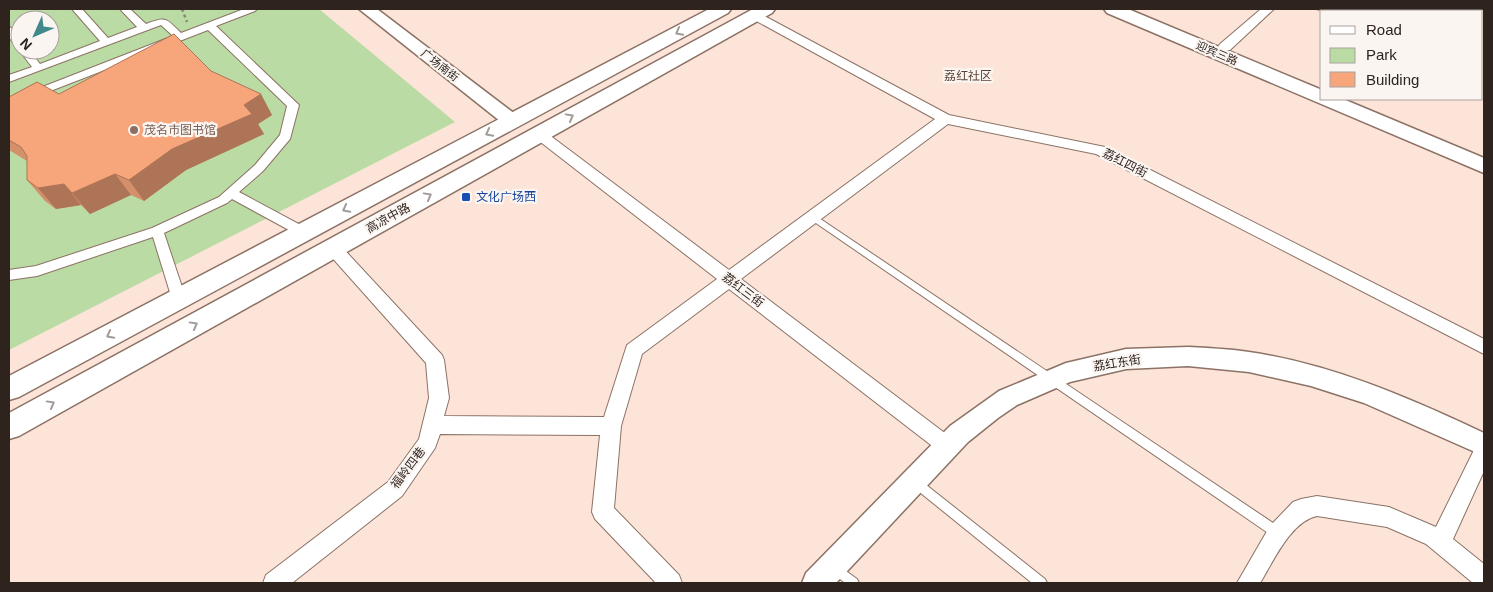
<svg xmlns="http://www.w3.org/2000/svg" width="1493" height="592" viewBox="0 0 1493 592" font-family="Helvetica,'Noto Sans SC',sans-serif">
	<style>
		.green { fill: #badba3; fill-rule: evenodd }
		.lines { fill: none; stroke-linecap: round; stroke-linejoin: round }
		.service-casing { stroke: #8c7265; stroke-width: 2 }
		.pedestrian-casing { stroke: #8c7265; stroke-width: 2 }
		.minor-casing { stroke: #8c7265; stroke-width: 2 }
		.tertiary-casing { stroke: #8c7265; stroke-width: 3 }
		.secondary-casing { stroke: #8c7265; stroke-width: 3 }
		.path { stroke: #918077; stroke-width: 2.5; stroke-dasharray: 3 3; stroke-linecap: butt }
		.service { fill: #fff; fill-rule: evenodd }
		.pedestrian { fill: #fff; fill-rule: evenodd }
		.minor { fill: #fff; fill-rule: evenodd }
		.tertiary { fill: #fff; fill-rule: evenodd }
		.secondary { fill: #fff; fill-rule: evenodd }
		.wall { fill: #d48f6b }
		.shaded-wall { fill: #ad7457 }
		.building { fill: #f7a67c; stroke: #ad7457 }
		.oneway { stroke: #a19c99 }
		.education-dot { fill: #8d6e63; stroke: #fbf5f2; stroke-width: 2 }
		.transit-dot { fill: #1a4fb4; stroke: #fbf5f2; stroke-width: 2 }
		.labels { text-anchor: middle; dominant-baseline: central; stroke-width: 4.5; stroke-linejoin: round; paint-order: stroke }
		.far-street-label { font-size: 11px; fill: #2e231d; stroke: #fbf5f2 }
		.far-quarter-label { font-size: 12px; fill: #5b4337; stroke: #fbf5f2 }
		.education-label { font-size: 12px; fill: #785e54; stroke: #fbf5f2; text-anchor: start }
		.street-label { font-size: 12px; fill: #2e231d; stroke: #fbf5f2 }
		.transit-label { font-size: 12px; fill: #164399; stroke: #fbf5f2; text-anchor: start }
	</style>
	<rect width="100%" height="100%" fill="#fce4d8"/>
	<!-- green -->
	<path class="green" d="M 9,9 L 319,9 L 455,122 L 9,350 ZM 20,20 L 50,20 L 50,50 L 20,50 Z"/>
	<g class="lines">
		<!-- service casing -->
		<g class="service-casing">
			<g id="service">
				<polygon points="813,214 1282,529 1283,533 1282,537 1278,538 1274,537 810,219 809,217 810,215"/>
				<polygon points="916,478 920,480 1045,579 1047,583 1032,583 912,486 911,483 912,480"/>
				<polygon points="835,563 857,579 859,583 845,583 831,572 829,568 831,564"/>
			</g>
		</g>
		<!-- pedestrian casing -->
		<g class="pedestrian-casing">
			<g id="pedestrian">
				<path d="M 72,9 L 82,9 L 108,38 L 137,27 L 120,9 L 130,9 L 146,24 C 166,16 166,18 181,33 L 244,9 L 257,9 L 255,11 L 216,26 L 299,105 L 290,139 L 263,171 L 239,192 L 308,229 L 309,232 L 308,235 L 298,235 L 232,199 L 227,203 L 164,233 L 186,299 L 184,303 L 179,304 L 174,303 L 172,299 L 153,237 L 37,276 L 9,280 L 9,270 L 36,266 L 152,228 L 219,197 L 255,165 L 280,135 L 287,106 L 208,30 L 9,107 L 9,100 L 173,36 L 161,25 L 9,82 L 9,75 L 32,67 L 19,50 L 20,48 L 20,50 L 29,50 L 40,64 L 100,41 Z"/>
				<path d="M 9,27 C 18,30 20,40 20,48 L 16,47 L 9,37 Z"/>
			</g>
		</g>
		<!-- minor casing -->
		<g class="minor-casing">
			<g id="minor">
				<polygon points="1261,9 1274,9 1230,50 1220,50 1218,47 1220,44"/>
				<polygon points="755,11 949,115 1105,147 1484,339 1484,354 1096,154 948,124 741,279 954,440 957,446 954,452 947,455 940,452 729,289 642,354 621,426 614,508 679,575 682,583 656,583 595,519 592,512 600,435 440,434 435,448 402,496 292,583 263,583 266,575 388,482 419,439 429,398 426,363 327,252 325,248 327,244 333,242 339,244 442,355 444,360 449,398 444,416 604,417 627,345 717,279 534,137 532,134 534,131 544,131 729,270 935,119 751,18 749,15 751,12"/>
				<path d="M 1484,441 L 1484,471 L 1453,539 L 1484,564 L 1484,583 L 1473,583 L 1426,544 L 1387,527 L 1317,516 C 1291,521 1273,562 1260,583 L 1237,583 L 1270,526 L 1293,502 L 1301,499 L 1317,496 L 1389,507 L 1436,527 L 1477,444 Z"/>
			</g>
		</g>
		<!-- tertiary casing -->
		<g class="tertiary-casing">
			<g id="tertiary">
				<polygon points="359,9 377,9 519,117 521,121 519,125 512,127 505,125"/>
				<polygon points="1410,9 1426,9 1424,11 1408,11"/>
				<path d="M 1188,347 C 1208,348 1229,349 1249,352 C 1331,364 1410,398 1484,433 L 1484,456 L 1364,403 L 1311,386 L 1249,372 L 1188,366 L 1126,369 L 1070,382 L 1017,405 L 998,418 L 968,442 L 836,583 L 802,583 L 806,573 L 950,426 L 999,391 L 1066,363 L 1126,349 Z"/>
			</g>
		</g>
		<!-- secondary casing -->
		<g class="secondary-casing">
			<g id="secondary">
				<polygon points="709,9 731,9 728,13 19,397 9,400 9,376"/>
				<polygon points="753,9 775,9 772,13 19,436 9,439 9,413"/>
				<polygon points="1104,9 1128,9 1322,90 1322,99 1343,99 1484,158 1484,173 1107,13"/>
			</g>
		</g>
		<!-- path -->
		<polyline class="path" points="182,9 187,22"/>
		<!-- service -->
		<use href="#service" class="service"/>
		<!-- pedestrian -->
		<use href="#pedestrian" class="pedestrian"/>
		<!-- minor -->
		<use href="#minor" class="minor"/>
		<!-- tertiary -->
		<use href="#tertiary" class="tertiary"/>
		<!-- secondary -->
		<use href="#secondary" class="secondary"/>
	</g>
	<!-- wall -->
	<g class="wall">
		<polygon points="1313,9 1389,9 1386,11 1322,11 1322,12"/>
		<polygon points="211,71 272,115 258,124 264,134 186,170 144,201 131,195 90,214 81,205 56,209 45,201 27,180 27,161 9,150 9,97 59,94"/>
	</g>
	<!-- shaded-wall -->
	<g class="shaded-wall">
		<polygon points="1385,9 1389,9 1386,11 1382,11"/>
		<polygon points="261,94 272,115 258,124 264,134 186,170 144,201 129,180 172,149"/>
		<polygon points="115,174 131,195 90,214 72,193"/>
		<polygon points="64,184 81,205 56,209 38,188"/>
	</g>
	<!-- building -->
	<g class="building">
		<polygon points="1358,9 1385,9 1382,11 1365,11"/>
		<polygon points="174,34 211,71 261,94 244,105 252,114 172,149 129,180 115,174 72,193 64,184 38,188 27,180 27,156 21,147 9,140 9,97 37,82 59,94"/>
	</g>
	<!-- one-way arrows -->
	<defs><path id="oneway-chevron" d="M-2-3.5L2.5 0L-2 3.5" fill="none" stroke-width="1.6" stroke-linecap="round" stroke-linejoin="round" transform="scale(1.25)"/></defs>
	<g class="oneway">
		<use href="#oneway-chevron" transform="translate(679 32) rotate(152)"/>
		<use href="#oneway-chevron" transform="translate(570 117) rotate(-29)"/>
		<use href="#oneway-chevron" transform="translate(489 133) rotate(152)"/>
		<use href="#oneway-chevron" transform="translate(428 196) rotate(-29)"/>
		<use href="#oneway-chevron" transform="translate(346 209) rotate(152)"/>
		<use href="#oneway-chevron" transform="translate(194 325) rotate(-29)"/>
		<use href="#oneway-chevron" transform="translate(110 335) rotate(152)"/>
		<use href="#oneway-chevron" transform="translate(51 404) rotate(-29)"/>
	</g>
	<!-- markers -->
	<circle class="education-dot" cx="134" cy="130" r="5"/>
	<rect class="transit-dot" x="461" y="192" width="10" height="10" rx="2.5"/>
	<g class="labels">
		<!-- far-street labels -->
		<g class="far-street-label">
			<text transform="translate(1217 53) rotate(23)">迎宾三路</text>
			<text transform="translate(440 65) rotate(38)">广场南街</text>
		</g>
		<!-- far-quarter labels -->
		<g class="far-quarter-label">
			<text x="968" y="76">荔红社区</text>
		</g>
		<!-- education labels -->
		<g class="education-label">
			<text x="144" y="130">茂名市图书馆</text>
		</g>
		<!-- street labels -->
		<g class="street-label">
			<text transform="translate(1125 163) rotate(27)">荔红四街</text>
			<text transform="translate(388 218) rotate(-29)">高凉中路</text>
			<text transform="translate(743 290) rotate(37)">荔红三街</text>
			<text transform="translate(1117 363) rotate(-9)">荔红东街</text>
			<text transform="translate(408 468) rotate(-53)">福岭四巷</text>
		</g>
		<!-- transit labels -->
		<g class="transit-label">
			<text x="476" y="197">文化广场西</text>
		</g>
	</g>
	<!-- border -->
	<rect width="1493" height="592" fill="none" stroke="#2e231d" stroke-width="20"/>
	<!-- legend -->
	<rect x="1320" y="10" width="162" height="90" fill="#fbf5f2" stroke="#a9a19d"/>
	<rect x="1330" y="26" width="25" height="8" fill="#ffffff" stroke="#a9a19d"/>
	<text x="1366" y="35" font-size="15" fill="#2e231d">Road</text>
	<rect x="1330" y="48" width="25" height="15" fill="#badba3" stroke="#a9a19d"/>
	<text x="1366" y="60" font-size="15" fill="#2e231d">Park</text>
	<rect x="1330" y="72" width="25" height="15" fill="#f7a67c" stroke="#a9a19d"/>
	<text x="1366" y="85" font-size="15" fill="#2e231d">Building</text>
	<!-- north arrow -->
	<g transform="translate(35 35) rotate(225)"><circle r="24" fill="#fbf5f2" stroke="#a9a19d"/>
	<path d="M0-4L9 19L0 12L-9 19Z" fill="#41898d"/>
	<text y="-8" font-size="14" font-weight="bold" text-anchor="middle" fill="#2e231d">N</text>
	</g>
</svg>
